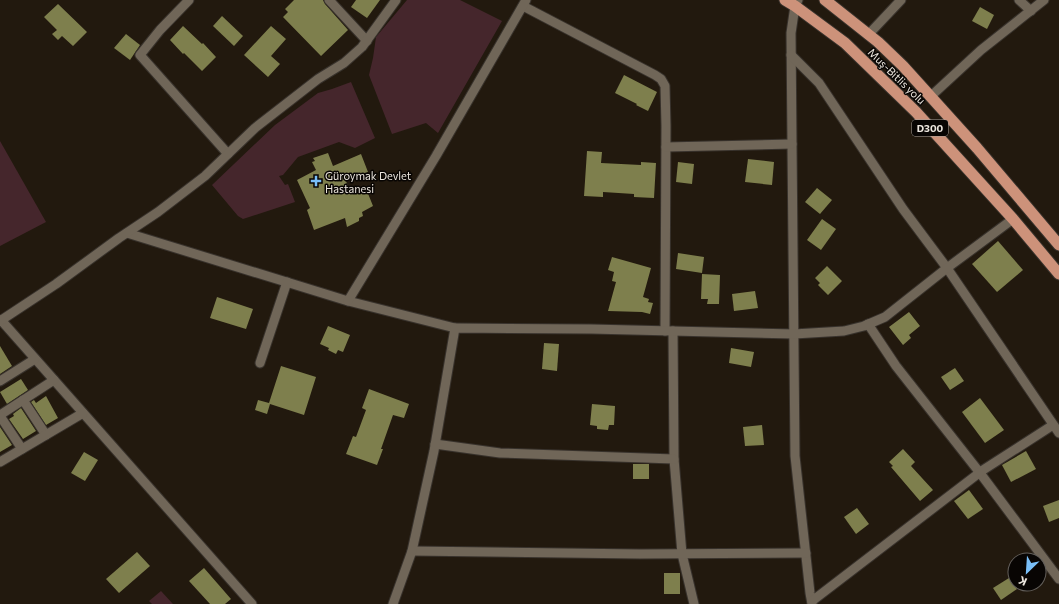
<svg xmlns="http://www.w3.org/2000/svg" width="1059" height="604" viewBox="0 0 1059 604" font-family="Commissioner,sans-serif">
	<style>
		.green { fill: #45262c }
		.building { fill: #7e7f4d }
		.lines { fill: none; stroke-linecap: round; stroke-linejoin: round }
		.minor-casing { stroke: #38322c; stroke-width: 11 }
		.trunk-casing { stroke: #38322c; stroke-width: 13 }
		.minor { stroke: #706658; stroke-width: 9 }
		.trunk { stroke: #cd927a; stroke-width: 11 }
		.poi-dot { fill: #7abff8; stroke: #080503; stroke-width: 1.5 }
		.labels { text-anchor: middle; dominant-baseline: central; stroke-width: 3; stroke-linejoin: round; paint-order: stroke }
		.shield { fill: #080503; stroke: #a8a29c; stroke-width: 1 }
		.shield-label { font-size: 10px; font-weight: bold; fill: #ece6de }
		.street-label { font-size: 11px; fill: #ece6de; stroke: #080503 }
		.poi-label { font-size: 11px; fill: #ece6de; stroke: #080503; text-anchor: start }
	</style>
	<rect width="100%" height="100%" fill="#22190e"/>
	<!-- green -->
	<g class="green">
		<polygon points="407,0 460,0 502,21 438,133 426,123 392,134 369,75 373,58 376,37"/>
		<polygon points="351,82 375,138 355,148 339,142 298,157 283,175 279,176 285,185 288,184 295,202 243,219 238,216 212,185 275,125 318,93 332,89"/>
		<polygon points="0,141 46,222 0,246"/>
		<polygon points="161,591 173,604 152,604 149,601"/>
	</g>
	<!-- building -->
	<g class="building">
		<polygon points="294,0 323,0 325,4 348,30 321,56 283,17 288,12 285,9"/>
		<polygon points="356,0 380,0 367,18 351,7"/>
		<polygon points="58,4 87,32 73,46 62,36 58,40 52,34 57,30 44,17"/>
		<polygon points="980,7 994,15 987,29 972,21"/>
		<polygon points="222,16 243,36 234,46 213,26"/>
		<polygon points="183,26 202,44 203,43 216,57 202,71 184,53 183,54 170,40"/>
		<polygon points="271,26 286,39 271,56 280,64 268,77 244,55"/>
		<polygon points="126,34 140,45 130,60 114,48"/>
		<polygon points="624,75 657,92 648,111 636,105 637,104 615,93"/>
		<polygon points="587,151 602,152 601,163 641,165 641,162 656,163 654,198 634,197 634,194 603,192 603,197 584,196"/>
		<polygon points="328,153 333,166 361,154 368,172 345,179 351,192 365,186 373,206 362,212 363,216 359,218 359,221 347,227 345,218 314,230 307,210 310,208 297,180 316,170 312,162 315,161 313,158"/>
		<polygon points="748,159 774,162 772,185 745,182"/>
		<polygon points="678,162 694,164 692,184 676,182"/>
		<polygon points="817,188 832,200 820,214 805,202"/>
		<polygon points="822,219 836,229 821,250 807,240"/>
		<polygon points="998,241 1023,270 997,292 972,264"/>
		<polygon points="678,253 704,257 702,273 676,269"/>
		<polygon points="612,257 651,268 643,297 649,299 648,302 653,303 650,314 642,312 608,311 616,282 612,281 614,272 608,270"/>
		<polygon points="827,266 842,281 828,295 818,285 820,283 815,278"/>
		<polygon points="702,274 720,275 719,304 707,304 708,299 701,299"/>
		<polygon points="755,291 758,308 734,311 732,294"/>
		<polygon points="217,297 253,309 246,329 210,318"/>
		<polygon points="909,312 920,326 909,335 911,338 903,345 889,327"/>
		<polygon points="328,326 350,335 343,352 338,350 336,354 328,350 329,348 320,344"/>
		<polygon points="544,343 559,344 557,371 542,369"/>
		<polygon points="0,346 12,366 0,374"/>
		<polygon points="731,348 754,352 751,367 729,363"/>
		<polygon points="281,366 316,377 304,415 270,404 267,414 255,410 258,400 269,403"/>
		<polygon points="955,368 964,381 950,390 941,377"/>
		<polygon points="21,379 28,390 7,404 0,392"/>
		<polygon points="369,389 409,404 404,418 393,415 381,449 383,449 377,465 346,454 353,436 356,437 366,410 362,408"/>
		<polygon points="46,396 58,418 46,425 31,402 34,400 36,403"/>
		<polygon points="980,398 1004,430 985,443 962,412"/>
		<polygon points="592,404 615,406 614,425 609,425 608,430 597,429 597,426 590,425"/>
		<polygon points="21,408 36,431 23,439 9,419 14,416 13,414"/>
		<polygon points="762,425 764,445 745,446 743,427"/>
		<polygon points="0,427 12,445 0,452"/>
		<polygon points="903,449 915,462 911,466 933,490 920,501 891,467 893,466 889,462"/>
		<polygon points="1026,451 1036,469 1011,482 1002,465"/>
		<polygon points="84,452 98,460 85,481 71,473"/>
		<rect x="633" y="464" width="16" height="15"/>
		<polygon points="969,490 983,509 968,519 954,501"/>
		<polygon points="1059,500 1059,518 1049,522 1043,506"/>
		<polygon points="857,508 869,524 856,534 844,517"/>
		<polygon points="137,552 150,566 119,593 106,579"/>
		<polygon points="204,568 231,599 225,604 210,604 189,581"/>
		<rect x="664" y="573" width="16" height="21"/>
		<polygon points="1009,578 1017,589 1001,600 993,588"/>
	</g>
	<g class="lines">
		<!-- minor casing -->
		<g class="minor-casing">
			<g id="minor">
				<polyline points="189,0 160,30 140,55 228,154"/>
				<polyline points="329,0 367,41"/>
				<polyline points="798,0 795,6 791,33 792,144 795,456 810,593 812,604"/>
				<polyline points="1019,0 1031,11"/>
				<polyline points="523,6 655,75 661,79 665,86 666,126 665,331"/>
				<polyline points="868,35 901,0"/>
				<polyline points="791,55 819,83 903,209 947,268 1059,433"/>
				<polyline points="930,97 981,50 1044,0"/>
				<polyline points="666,147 792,144"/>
				<polyline points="127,233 348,301 455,328"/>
				<polyline points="348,301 436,156 526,0"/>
				<polyline points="1,320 252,604"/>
				<polyline points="0,321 56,284 119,238 158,212 205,176 255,128 318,79 344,63 362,47 396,0"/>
				<polyline points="868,324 896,366 980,473 1059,579"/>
				<polyline points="673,331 674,459 682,554 694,604"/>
				<polyline points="260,363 287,282"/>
				<polyline points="0,381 35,359"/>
				<polyline points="23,400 46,435"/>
				<polyline points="0,415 54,380"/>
				<polyline points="0,416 22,449"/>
				<polyline points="435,444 500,453 674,459"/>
				<polyline points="0,462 83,413"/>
				<polyline points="412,551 640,554 806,553"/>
				<polyline points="812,601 983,470 1053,425"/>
				<polyline points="393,604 412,551 434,451 455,328 591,329 794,334 844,331 864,326 885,317 947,268 1013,219"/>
			</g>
		</g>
		<!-- trunk casing -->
		<g class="trunk-casing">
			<g id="trunk">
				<polyline points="785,0 795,6 845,43 916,112 1013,219 1059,274"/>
				<polyline points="825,0 878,42 903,66 977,148 1059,245"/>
			</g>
		</g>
		<!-- minor -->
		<use href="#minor" class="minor"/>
		<!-- trunk -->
		<use href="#trunk" class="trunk"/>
	</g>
	<!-- markers -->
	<path class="poi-dot" d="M314 175h4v4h4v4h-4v4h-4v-4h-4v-4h4z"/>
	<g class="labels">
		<!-- shield labels -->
		<rect class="shield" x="912" y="120" width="36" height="16" rx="3"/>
		<g class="shield-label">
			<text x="930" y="128">D300</text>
		</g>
		<!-- street labels -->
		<g class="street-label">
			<text transform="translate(897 76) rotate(44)">Muş-Bitlis yolu</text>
		</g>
		<!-- poi labels -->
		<g class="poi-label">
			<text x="325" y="175">Güroymak Devlet<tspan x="325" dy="13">Hastanesi</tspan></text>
		</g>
	</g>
	<!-- north arrow -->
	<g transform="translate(1027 572) rotate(205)"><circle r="19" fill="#080503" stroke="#635f5b"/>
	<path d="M0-3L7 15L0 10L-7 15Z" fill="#7abff8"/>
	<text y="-6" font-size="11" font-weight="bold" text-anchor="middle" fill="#ece6de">K</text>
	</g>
</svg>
